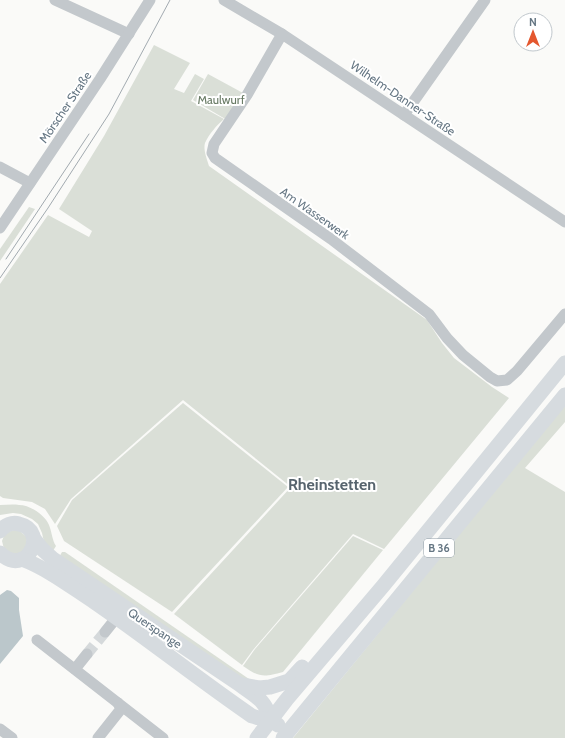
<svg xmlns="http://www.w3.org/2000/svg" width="565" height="738" viewBox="0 0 565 738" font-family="Cabin,sans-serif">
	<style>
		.green { fill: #dadfd7 }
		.water { fill: #bbc7cb }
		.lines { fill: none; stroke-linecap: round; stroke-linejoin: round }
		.minor-tunnel { stroke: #d5d9db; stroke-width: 11; stroke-dasharray: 11 5.5; stroke-linecap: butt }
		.minor { stroke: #c3c8cc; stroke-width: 11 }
		.major { stroke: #d6dbdf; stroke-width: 15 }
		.tram { stroke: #a2aab0; stroke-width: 1 }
		.labels { text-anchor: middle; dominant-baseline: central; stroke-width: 4; stroke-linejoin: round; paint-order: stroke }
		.shield { fill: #fff; stroke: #939fa8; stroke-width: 1 }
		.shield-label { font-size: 11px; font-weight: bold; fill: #657683 }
		.street-label { font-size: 12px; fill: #657683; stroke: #fff }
		.park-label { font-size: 12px; fill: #687a64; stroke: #fff }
		.district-label { font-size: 16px; font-weight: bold; fill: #57646e; stroke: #fff }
	</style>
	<rect width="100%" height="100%" fill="#fafaf8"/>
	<!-- green -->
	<g class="green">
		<path d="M 154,45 L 190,63 L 174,89 L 184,93 L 195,74 L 204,79 L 191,101 L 224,119 C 217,125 209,134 205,143 C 203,150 207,159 209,166 L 427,320 L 442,343 L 454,358 L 492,387 L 509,398 L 384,549 L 353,534 L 253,650 L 242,665 L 174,614 L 291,487 L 183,400 L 71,499 L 55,524 L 45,509 L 32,502 L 3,498 L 0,496 L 0,284 L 48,215 L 89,237 L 92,231 L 59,209 L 104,136 Z"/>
		<polygon points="208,74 243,93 227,120 193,100"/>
		<polygon points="29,207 35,209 0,261 0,249"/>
		<polygon points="183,403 288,487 172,612 64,541 57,526 72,500"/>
		<polygon points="565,404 565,422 525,468 565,492 565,738 293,738"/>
		<path d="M 0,505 C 6,505 13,504 19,505 C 30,505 45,515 49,525 C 52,532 52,540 56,546 L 51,554 L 44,542 L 42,533 L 38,524 L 32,519 L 21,514 L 13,513 L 0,515 Z"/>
		<polygon points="17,529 27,537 26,550 15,555 4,549 2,541 5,533"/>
		<path d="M 353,536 L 383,550 L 283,672 C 264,677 260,678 243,666 L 255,649 Z"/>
		<polygon points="62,552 65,552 249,679 244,680 58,559"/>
	</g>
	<!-- water -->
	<polygon class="water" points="7,590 11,591 19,598 19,610 23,636 0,664 0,595"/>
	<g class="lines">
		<!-- minor-tunnel -->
		<polyline class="minor-tunnel" points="87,654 105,632"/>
		<!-- minor -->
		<g class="minor">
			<polyline points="55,0 129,34"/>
			<polyline points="224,0 282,34 565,222"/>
			<polyline points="282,34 247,95 214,144 212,153 215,158 331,239 429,314 447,338 463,355 490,377 497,381 507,380 517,371 565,314"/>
			<polyline points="404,115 485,0"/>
			<polyline points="0,167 30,183"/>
			<polyline points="0,228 100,79 150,0"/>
			<polyline points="105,632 121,612"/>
			<polyline points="37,640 163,738"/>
			<polyline points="75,669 87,654"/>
			<polyline points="0,729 12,738"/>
			<polyline points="98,738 121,709 118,703"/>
		</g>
		<!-- major -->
		<g class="major">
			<path d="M 0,531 C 5,525 12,522 19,524 C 50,531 26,579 0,553"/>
			<path d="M 34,539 L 42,549 L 53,559 L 239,684 C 256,697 265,699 271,720"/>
			<path d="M 22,559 C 48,569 70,586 93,601 C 147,638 198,679 252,716 C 261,719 270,719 278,725"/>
			<polyline points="242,685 259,688 270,687 289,681 302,667"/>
			<polyline points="257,738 287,699 383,586 565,363"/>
			<polyline points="283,738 565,395"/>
		</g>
		<!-- tram -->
		<g class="tram">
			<polyline points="6,259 89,134"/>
			<polyline points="0,278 48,208 109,114 170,0"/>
		</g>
	</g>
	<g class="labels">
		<!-- shield labels -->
		<rect class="shield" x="424" y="539" width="30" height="18" rx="3"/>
		<g class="shield-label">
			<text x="439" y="548">B 36</text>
		</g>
		<!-- street labels -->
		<g class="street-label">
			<text transform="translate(403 98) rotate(34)">Wilhelm-Danner-Straße</text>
			<text transform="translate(65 107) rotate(-56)">Mörscher Straße</text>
			<text transform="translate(315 213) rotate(35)">Am Wasserwerk</text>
			<text transform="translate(155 628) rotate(34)">Querspange</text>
		</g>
		<!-- park labels -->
		<g class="park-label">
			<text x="221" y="99">Maulwurf</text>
		</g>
		<!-- district labels -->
		<g class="district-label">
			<text x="332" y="484">Rheinstetten</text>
		</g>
	</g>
	<!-- north arrow -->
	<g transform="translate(533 32)"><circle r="19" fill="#ffffff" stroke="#c1c8cd"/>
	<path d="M0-3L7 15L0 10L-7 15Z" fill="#e4572e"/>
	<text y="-6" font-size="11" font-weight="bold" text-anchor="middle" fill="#657683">N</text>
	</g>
</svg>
